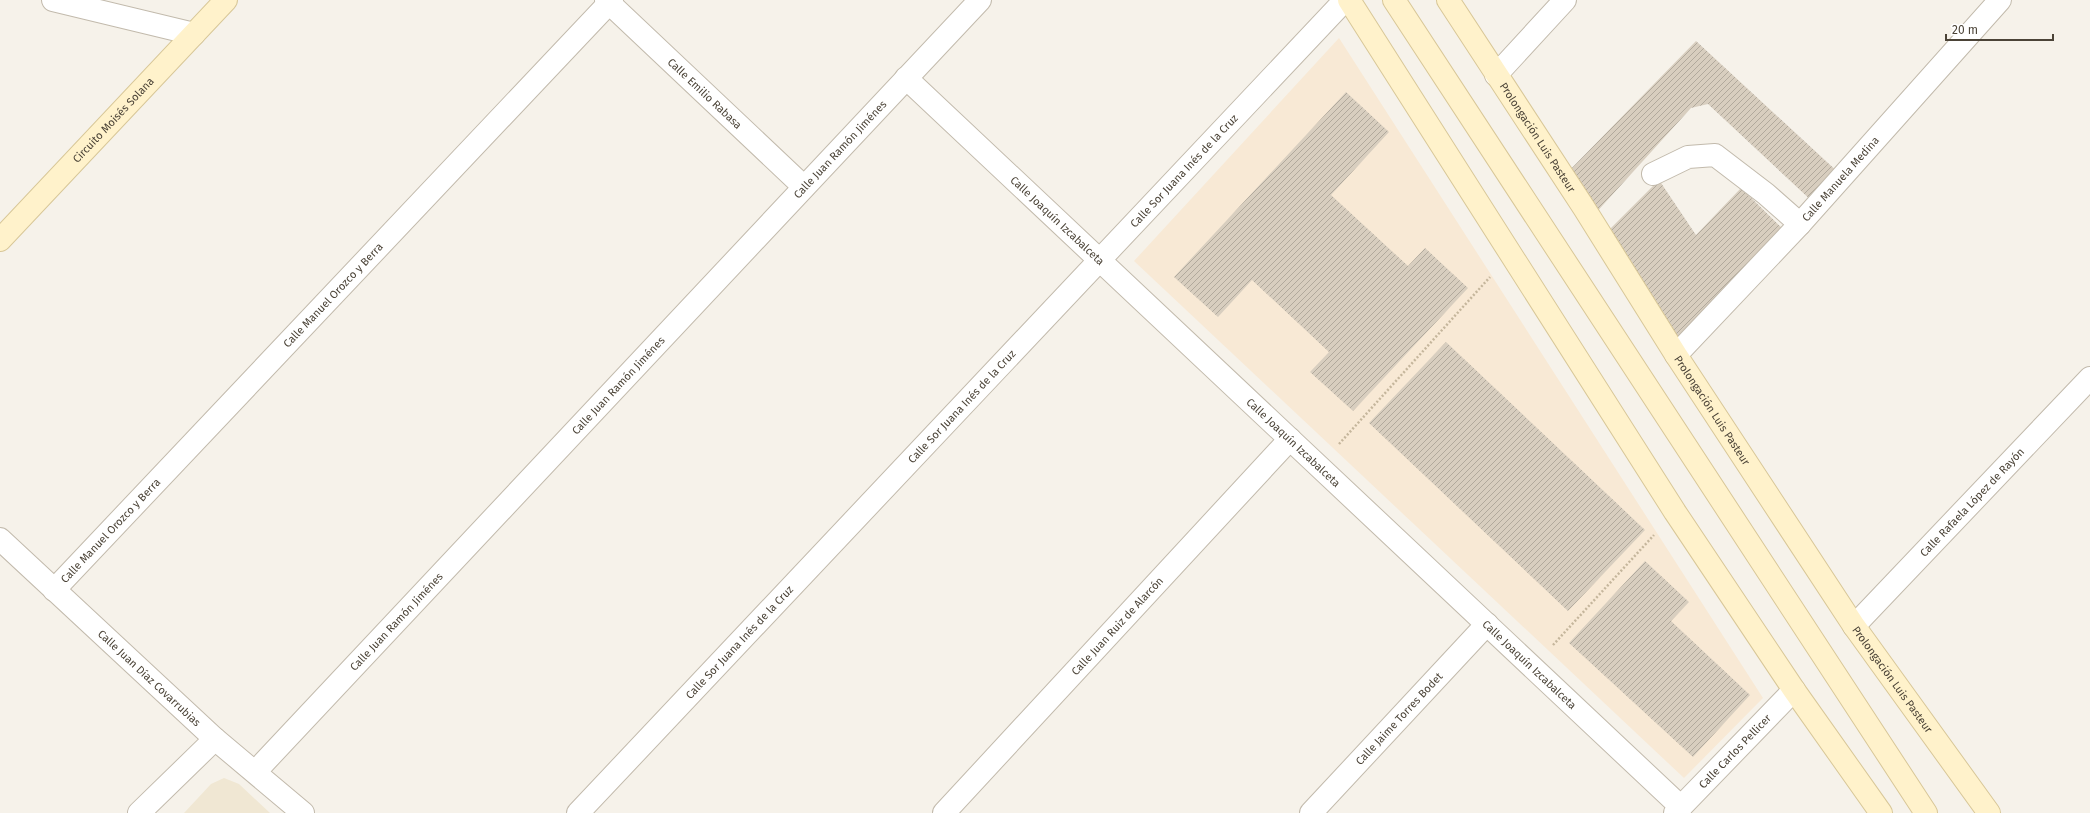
<svg xmlns="http://www.w3.org/2000/svg" width="2090" height="813" viewBox="0 0 2090 813" font-family="'Fira Sans',sans-serif">
	<style>
		.commercial { fill: #f8e9d5 }
		.education { fill: #f0e7d3 }
		.building { fill: url(#building-hatch) }
		.lines { fill: none; stroke-linecap: round; stroke-linejoin: round }
		.street-casing { stroke: #c2baac; stroke-width: 24 }
		.secondary-casing { stroke: #d8c798; stroke-width: 24 }
		.path { stroke: #c5b69c; stroke-width: 2.5; stroke-dasharray: 2 2; stroke-linecap: butt }
		.street { stroke: #fff; stroke-width: 22 }
		.secondary { stroke: #fff2cb; stroke-width: 22 }
		.labels { text-anchor: middle; dominant-baseline: central; stroke-width: 4; stroke-linejoin: round; paint-order: stroke }
		.street-label { font-size: 11px; fill: #4b4337; stroke: #fff }
	</style>
	<defs>
		<pattern id="building-hatch" width="6" height="6" patternUnits="userSpaceOnUse"><rect width="6" height="6" fill="#d8cebf"/><path d="M-1 1l2-2M0 6l6-6M5 7l2-2" fill="none" stroke="#b1a99c"/></pattern>
	</defs>
	<rect width="100%" height="100%" fill="#f6f2ea"/>
	<!-- commercial -->
	<polygon class="commercial" points="1339,38 1763,698 1684,778 1134,261"/>
	<!-- education -->
	<polygon class="education" points="224,778 239,784 270,813 184,813 211,784"/>
	<!-- building -->
	<g class="building">
		<polygon points="1696,41 1841,175 1814,203 1708,104 1691,108 1593,216 1566,174"/>
		<polygon points="1346,92 1389,132 1331,195 1408,266 1425,248 1468,288 1353,411 1310,372 1329,352 1252,280 1218,317 1174,277"/>
		<polygon points="1659,180 1696,235 1741,188 1788,234 1675,346 1603,236"/>
		<polygon points="1446,342 1645,530 1568,611 1369,423"/>
		<polygon points="1645,561 1689,602 1671,621 1750,695 1693,757 1569,643"/>
	</g>
	<g class="lines">
		<!-- street casing -->
		<g class="street-casing">
			<g id="street">
				<polyline points="53,0 194,34"/>
				<path id="s1" d="M 606,0 L 804,187"/>
				<polyline points="1496,75 1565,0"/>
				<path id="s2" d="M 906,78 L 1681,807"/>
				<polyline points="1653,174 1688,157 1715,155 1766,194 1800,224"/>
				<path id="s3" d="M 1676,355 L 1800,224 L 2000,0"/>
				<path id="s4" d="M 0,539 L 215,739 L 303,813"/>
				<path id="s5" d="M 54,590 L 612,0"/>
				<path id="s6" d="M 1854,626 L 2090,378"/>
				<path id="s7" d="M 256,771 L 980,0"/>
				<polyline points="139,813 215,739"/>
				<path id="s8" d="M 578,813 L 1345,0"/>
				<path id="s9" d="M 944,813 L 1290,439"/>
				<path id="s10" d="M 1311,813 L 1487,624"/>
				<path id="s11" d="M 1675,813 L 1794,690"/>
			</g>
		</g>
		<!-- secondary casing -->
		<g class="secondary-casing">
			<g id="secondary">
				<polyline points="1349,0 1675,512 1794,690 1881,813"/>
				<polyline points="1394,0 1926,813"/>
				<path id="s12" d="M 1448,0 L 1584,208 L 1676,355 L 1854,626 L 1989,813"/>
				<path id="s13" d="M 0,240 L 226,0"/>
			</g>
		</g>
		<!-- path -->
		<g class="path">
			<polyline points="1339,444 1490,277"/>
			<polyline points="1553,645 1654,535"/>
		</g>
		<!-- street -->
		<use href="#street" class="street"/>
		<!-- secondary -->
		<use href="#secondary" class="secondary"/>
	</g>
	<g class="labels">
		<!-- street labels -->
		<g class="street-label">
			<text stroke="none"><textPath href="#s1" startOffset="136">Calle Emilio Rabasa</textPath></text>
			<text stroke="none"><textPath href="#s13" startOffset="165">Circuito Moisés Solana</textPath></text>
			<text stroke="none"><textPath href="#s12" startOffset="164">Prolongación Luis Pasteur</textPath></text>
			<text stroke="none"><textPath href="#s7" startOffset="853">Calle Juan Ramón Jiménes</textPath></text>
			<text stroke="none"><textPath href="#s8" startOffset="883">Calle Sor Juana Inés de la Cruz</textPath></text>
			<text stroke="none"><textPath href="#s3" startOffset="241">Calle Manuela Medina</textPath></text>
			<text stroke="none"><textPath href="#s2" startOffset="208">Calle Joaquín Izcabalceta</textPath></text>
			<text stroke="none"><textPath href="#s5" startOffset="406">Calle Manuel Orozco y Berra</textPath></text>
			<text stroke="none"><textPath href="#s7" startOffset="529">Calle Juan Ramón Jiménes</textPath></text>
			<text stroke="none"><textPath href="#s8" startOffset="559">Calle Sor Juana Inés de la Cruz</textPath></text>
			<text stroke="none"><textPath href="#s12" startOffset="488">Prolongación Luis Pasteur</textPath></text>
			<text stroke="none"><textPath href="#s2" startOffset="532">Calle Joaquín Izcabalceta</textPath></text>
			<text stroke="none"><textPath href="#s6" startOffset="171">Calle Rafaela López de Rayón</textPath></text>
			<text stroke="none"><textPath href="#s5" startOffset="82">Calle Manuel Orozco y Berra</textPath></text>
			<text stroke="none"><textPath href="#s7" startOffset="205">Calle Juan Ramón Jiménes</textPath></text>
			<text stroke="none"><textPath href="#s9" startOffset="255">Calle Juan Ruiz de Alarcón</textPath></text>
			<text stroke="none"><textPath href="#s8" startOffset="235">Calle Sor Juana Inés de la Cruz</textPath></text>
			<text stroke="none"><textPath href="#s2" startOffset="856">Calle Joaquín Izcabalceta</textPath></text>
			<text stroke="none"><textPath href="#s4" startOffset="204">Calle Juan Díaz Covarrubias</textPath></text>
			<text stroke="none"><textPath href="#s12" startOffset="812">Prolongación Luis Pasteur</textPath></text>
			<text stroke="none"><textPath href="#s10" startOffset="129">Calle Jaime Torres Bodet</textPath></text>
			<text stroke="none"><textPath href="#s11" startOffset="86">Calle Carlos Pellicer</textPath></text>
		</g>
	</g>
	<!-- scale -->
	<path d="M1946 34v6h107v-6" fill="none" stroke="#4b4337" stroke-width="2"/>
	<text x="1952" y="34" font-size="12" fill="#4b4337" stroke="#ffffff" stroke-width="3" paint-order="stroke">20 m</text>
</svg>
